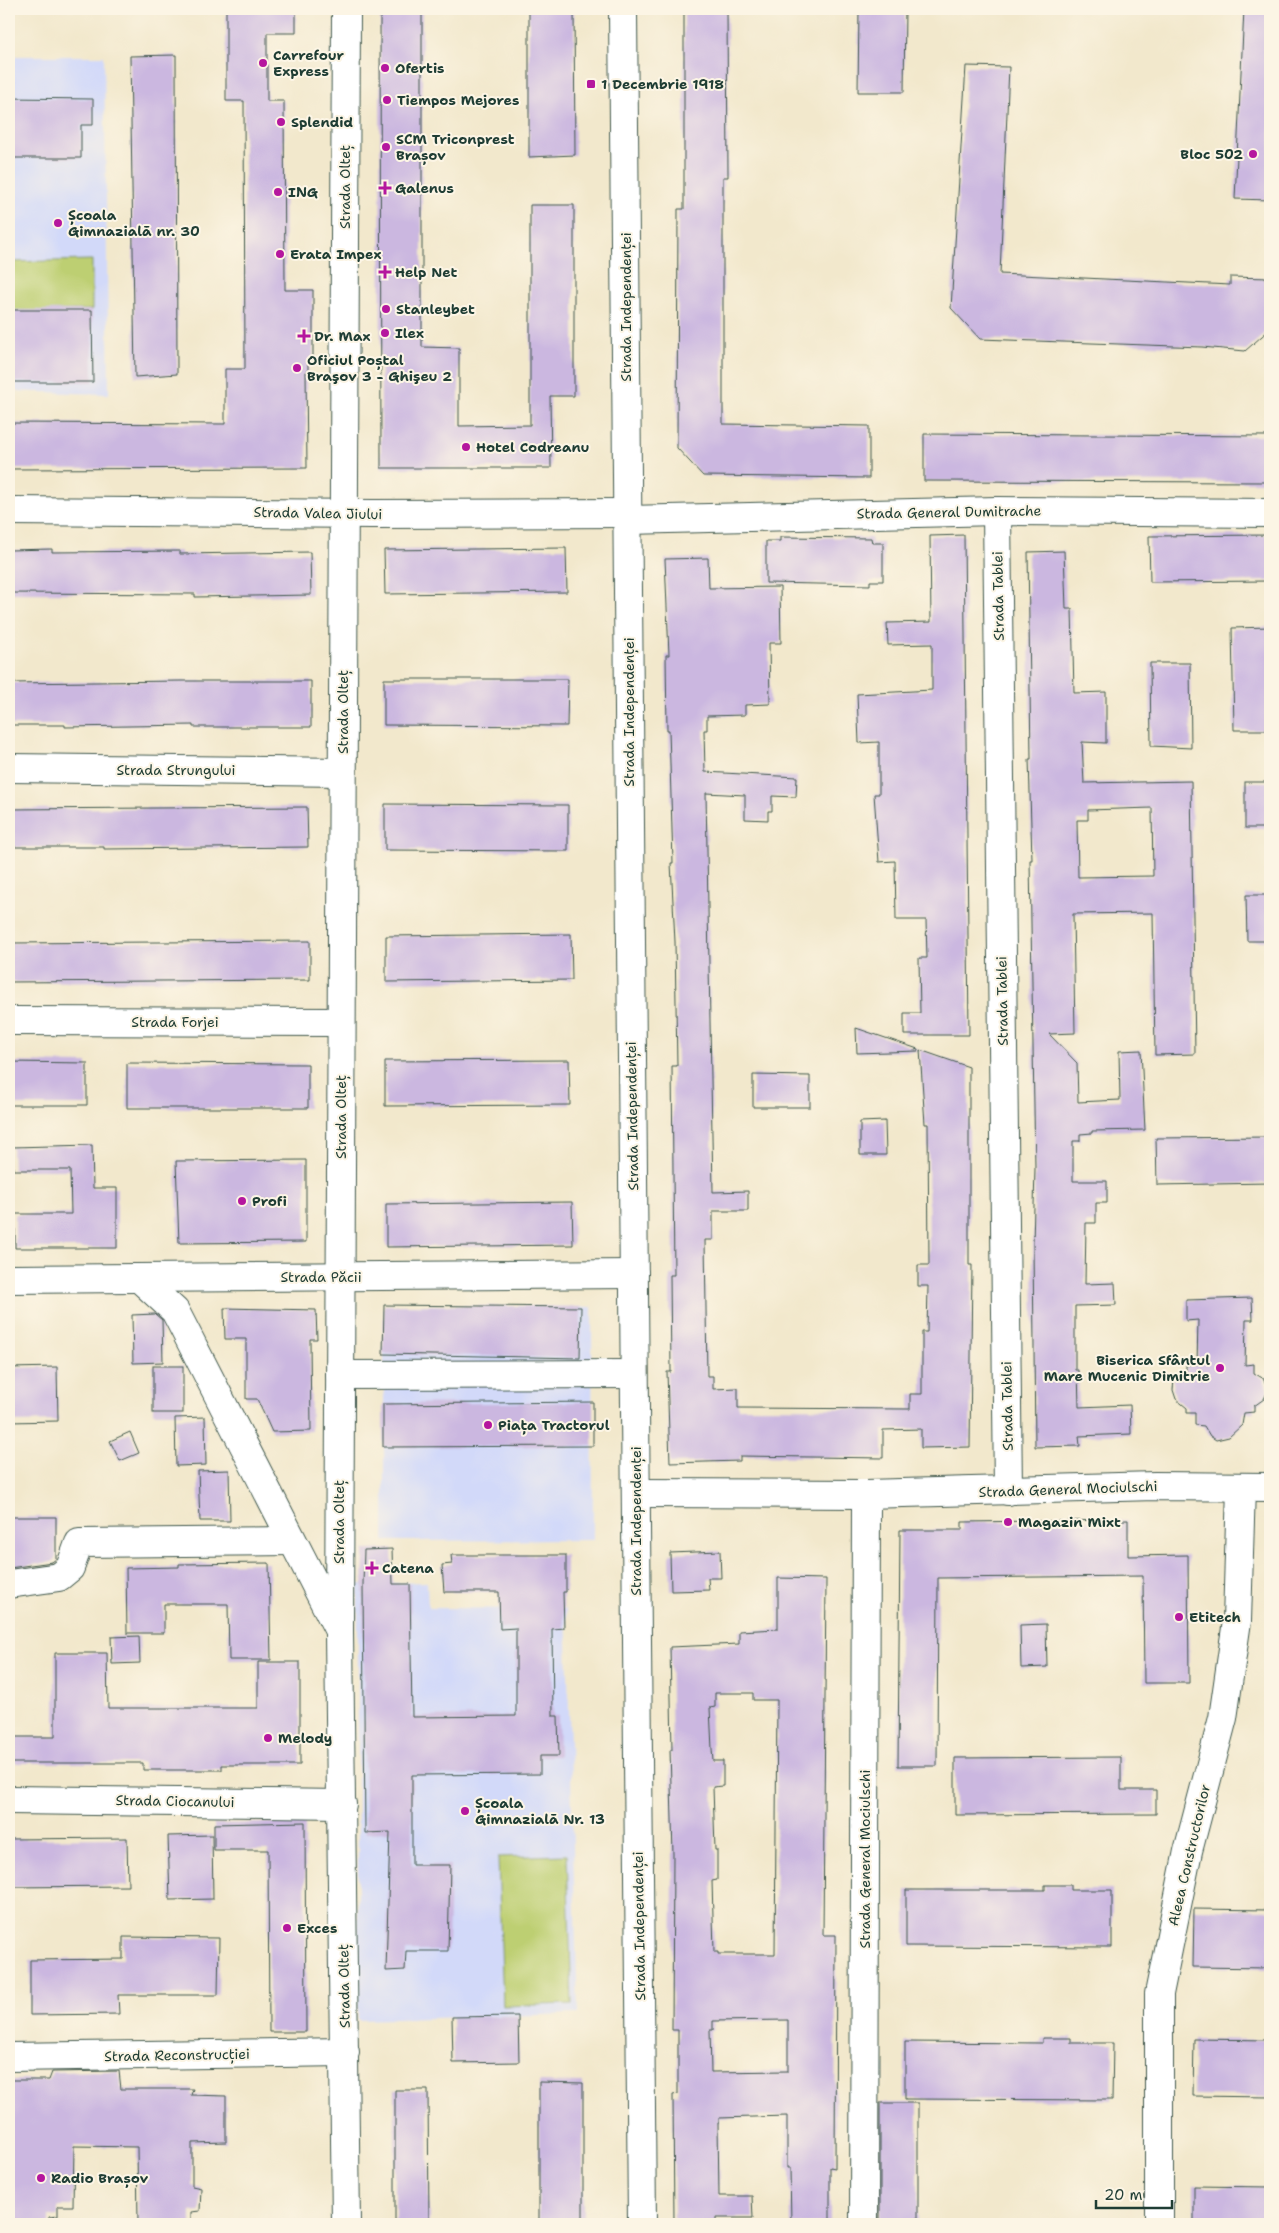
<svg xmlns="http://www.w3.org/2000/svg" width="1279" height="2233" viewBox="0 0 1279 2233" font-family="'Shantell Sans',sans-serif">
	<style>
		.built { fill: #d2d9f9 }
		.green { fill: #bdcf72; stroke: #6e8653 }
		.building { fill: #cbb7e0; fill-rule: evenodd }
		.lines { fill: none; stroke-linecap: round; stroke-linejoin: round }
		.street-casing { stroke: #3f574b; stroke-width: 30 }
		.secondary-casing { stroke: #3f574b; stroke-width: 30 }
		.street { stroke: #fff; stroke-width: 28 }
		.secondary { stroke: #fff; stroke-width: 28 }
		.poi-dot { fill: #b5179e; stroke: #fcf5e5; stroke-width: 2 }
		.labels { text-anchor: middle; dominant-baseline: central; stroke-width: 4; stroke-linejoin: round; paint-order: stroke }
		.poi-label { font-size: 14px; font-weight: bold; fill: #1f3d34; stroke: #fcf5e5; text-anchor: start }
		.street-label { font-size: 14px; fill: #1f3d34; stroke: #fcf5e5 }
	</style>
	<rect width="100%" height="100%" fill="#fcf5e5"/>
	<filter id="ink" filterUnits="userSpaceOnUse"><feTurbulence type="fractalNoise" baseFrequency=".02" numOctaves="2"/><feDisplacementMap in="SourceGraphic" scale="10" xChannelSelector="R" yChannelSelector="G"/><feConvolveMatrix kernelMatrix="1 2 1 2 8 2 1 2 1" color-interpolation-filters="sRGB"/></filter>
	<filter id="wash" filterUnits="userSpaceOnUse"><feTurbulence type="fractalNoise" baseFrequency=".0096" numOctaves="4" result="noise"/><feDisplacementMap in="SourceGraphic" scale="20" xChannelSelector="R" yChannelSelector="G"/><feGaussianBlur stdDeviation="1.12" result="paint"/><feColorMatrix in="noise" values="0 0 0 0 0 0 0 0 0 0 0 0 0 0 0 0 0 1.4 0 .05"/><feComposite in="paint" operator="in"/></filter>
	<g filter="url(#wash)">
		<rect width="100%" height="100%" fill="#f2e8cc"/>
		<!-- built -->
		<g class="built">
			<polygon points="9,56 104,56 109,394 9,391"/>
			<polygon points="384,1305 592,1307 593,1540 384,1541"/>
			<polygon points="427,1582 428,1608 566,1609 578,2014 358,2020 358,1584"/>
		</g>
		<!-- green -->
		<g class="green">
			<polygon points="92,260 92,310 9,311 9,262"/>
			<polygon points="567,1855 572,2004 503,2006 498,1857"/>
		</g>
		<g id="blocks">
			<!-- building -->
			<g class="building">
				<polygon points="226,9 296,9 296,33 267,33 267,101 284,101 285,290 313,290 313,360 308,360 308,372 306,372 307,468 9,469 9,423 225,424 225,369 245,369 244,101 226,101"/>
				<polygon points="380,9 422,9 422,347 459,348 459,426 530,425 530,205 574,205 574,396 550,396 551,468 381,468"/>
				<polygon points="529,9 574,9 575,155 529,157"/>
				<polygon points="684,9 727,9 728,177 723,177 723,424 869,426 869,478 703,476 677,448 678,209 684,209"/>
				<polygon points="859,9 905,9 904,92 858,92"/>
				<polygon points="1244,9 1270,9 1270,200 1235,199"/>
				<polygon points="176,55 177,374 135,377 130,56"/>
				<polygon points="966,66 1009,67 1000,274 1230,285 1230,277 1270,278 1270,329 1245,351 1202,347 980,339 951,308"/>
				<polygon points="9,98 93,99 93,125 81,125 81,158 9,158"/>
				<polygon points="9,310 92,310 93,382 9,382"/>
				<polygon points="924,434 1270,436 1270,482 924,481"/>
				<polygon points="964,535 969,1035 904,1035 904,1013 920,1013 919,958 927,958 926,920 896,920 895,861 879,862 874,794 879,794 879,742 859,743 857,694 932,690 932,644 888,645 887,623 931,622 930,536"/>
				<polygon points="1270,535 1270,581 1150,582 1149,536"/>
				<polygon points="780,537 871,538 872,543 883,543 883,581 870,581 870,585 766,583 766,541 780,541"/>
				<polygon points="566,548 567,592 385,594 384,550"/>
				<polygon points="52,549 52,552 180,551 180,554 310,552 311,595 195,597 195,594 9,593 9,550"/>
				<path d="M 1064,551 L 1066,609 L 1072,609 L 1074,693 L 1106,692 L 1106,743 L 1082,742 L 1084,783 L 1191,781 L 1195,1054 L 1155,1055 L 1153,913 L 1073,914 L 1075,1033 L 1049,1034 L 1077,1063 L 1078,1102 L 1120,1100 L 1119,1051 L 1141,1050 L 1145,1130 L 1092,1131 L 1092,1133 L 1080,1134 L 1080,1141 L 1073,1141 L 1073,1181 L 1107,1181 L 1107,1203 L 1096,1203 L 1096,1223 L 1086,1223 L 1085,1284 L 1115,1283 L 1116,1305 L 1075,1306 L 1075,1370 L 1078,1370 L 1079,1407 L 1130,1405 L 1131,1434 L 1079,1436 L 1080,1446 L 1035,1447 L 1033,1244 L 1035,1168 L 1030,860 L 1032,860 L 1029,759 L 1031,759 L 1028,552 ZM 1152,808 L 1153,876 L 1078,877 L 1077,820 L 1088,820 L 1088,810 Z"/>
				<polygon points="708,558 709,588 780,587 781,643 769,643 770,704 745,705 745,715 707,716 707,730 704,730 705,772 797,777 796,797 772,796 772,811 768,811 768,820 745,819 745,795 706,793 713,1192 748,1191 748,1211 713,1211 713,1240 705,1240 707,1376 713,1376 713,1389 738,1388 738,1408 910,1409 910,1394 922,1394 922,1332 927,1332 928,1286 918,1286 918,1265 929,1265 928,1124 925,1124 920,1050 969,1067 969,1265 972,1265 970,1447 921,1448 921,1429 883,1430 883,1458 740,1456 740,1461 670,1463 667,1372 671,1372 670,1275 674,1275 672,1066 677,1066 675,942 671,863 673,863 669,730 667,730 666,655 669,655 665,559"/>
				<polygon points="1270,627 1270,730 1234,730 1232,628"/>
				<polygon points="1150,663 1190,663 1191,748 1151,746"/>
				<polygon points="384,679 568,679 567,726 384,725"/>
				<polygon points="181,681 311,681 311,727 193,727 193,725 65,727 65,725 9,725 9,683"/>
				<rect x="1245" y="782" width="25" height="46"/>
				<polygon points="385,804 568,805 568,851 385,850"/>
				<polygon points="307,807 308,847 104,849 104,847 9,847 9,809"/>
				<polygon points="1246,895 1270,895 1270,941 1247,941"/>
				<polygon points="571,934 572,980 386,982 386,936"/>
				<polygon points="310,941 310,980 9,982 9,943"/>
				<polygon points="856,1028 918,1049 918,1051 857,1053"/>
				<polygon points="569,1060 570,1105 385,1106 385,1061"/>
				<polygon points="9,1062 87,1063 87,1105 9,1105"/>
				<polygon points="127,1063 308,1064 308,1108 127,1108"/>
				<polygon points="753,1075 810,1076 810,1107 753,1107"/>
				<polygon points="885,1121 886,1155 860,1155 860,1122"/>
				<polygon points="1270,1137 1270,1183 1157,1185 1156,1138"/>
				<polygon points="92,1145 93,1188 117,1188 117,1248 15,1248 15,1214 71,1214 70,1170 13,1170 12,1147"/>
				<polygon points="306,1160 306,1242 179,1243 176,1161"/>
				<polygon points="572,1202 573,1245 386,1247 386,1204"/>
				<polygon points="1252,1298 1253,1320 1246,1320 1245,1365 1254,1364 1254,1373 1264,1379 1268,1391 1264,1399 1254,1406 1254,1412 1244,1413 1242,1425 1229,1437 1216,1440 1210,1436 1204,1426 1195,1425 1195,1413 1187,1413 1187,1408 1176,1399 1173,1390 1174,1379 1186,1371 1186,1365 1197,1364 1198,1320 1186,1321 1186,1300"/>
				<polygon points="384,1305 581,1307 580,1358 383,1354"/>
				<polygon points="224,1308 316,1310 317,1339 310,1339 311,1431 272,1432 257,1399 246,1399 246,1339 225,1339"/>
				<polygon points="155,1314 162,1320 163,1362 133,1363 132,1315"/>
				<rect x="153" y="1366" width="30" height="47"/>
				<polygon points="57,1367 58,1421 9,1422 9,1368"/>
				<polygon points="593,1402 593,1446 383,1447 383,1404"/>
				<polygon points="205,1417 206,1465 176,1466 175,1418"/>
				<polygon points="130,1432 139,1453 120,1461 110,1441"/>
				<polygon points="229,1470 230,1521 200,1521 198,1471"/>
				<polygon points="9,1517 56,1517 56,1559 52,1562 9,1568"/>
				<polygon points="1128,1520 1128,1556 1188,1555 1189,1683 1144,1683 1143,1576 938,1578 937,1766 898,1766 900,1530 962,1530 962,1522"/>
				<polygon points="392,1549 393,1584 410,1584 412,1717 516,1716 516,1628 500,1629 499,1592 444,1592 442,1565 452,1564 451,1555 566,1555 566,1592 563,1592 564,1628 552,1629 553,1716 558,1716 559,1756 540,1756 540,1774 412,1775 412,1865 450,1865 448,1951 406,1951 405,1970 386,1971 390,1832 365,1833 363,1584 364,1550"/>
				<polygon points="720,1551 721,1578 708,1578 709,1590 671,1591 670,1553"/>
				<polygon points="269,1563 271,1660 229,1660 228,1604 164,1604 164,1633 127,1633 126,1568 179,1567 179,1564"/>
				<path d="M 778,1578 L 826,1579 L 823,1935 L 836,1935 L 835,2168 L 830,2167 L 830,2224 L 791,2224 L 790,2168 L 787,2168 L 787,2116 L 719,2118 L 719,2123 L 718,2123 L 719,2196 L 752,2196 L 753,2218 L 716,2218 L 716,2224 L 674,2224 L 673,2095 L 678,2094 L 678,2030 L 672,2030 L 673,1854 L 670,1750 L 672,1750 L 670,1647 L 739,1644 L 739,1631 L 778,1629 ZM 715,1693 L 753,1693 L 753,1700 L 777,1700 L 775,1954 L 718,1954 L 718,1952 L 714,1952 L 712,1881 L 717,1880 L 717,1850 L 715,1850 L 713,1787 L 723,1786 L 723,1761 L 713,1761 L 712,1749 L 710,1708 L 715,1707 ZM 788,2020 L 788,2071 L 711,2072 L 710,2030 L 713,2030 L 713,2021 Z"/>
				<polygon points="1046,1624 1047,1667 1021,1668 1020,1625"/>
				<polygon points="139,1636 140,1663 112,1664 111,1637"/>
				<polygon points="55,1653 107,1653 108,1708 258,1708 258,1662 300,1662 300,1765 222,1765 222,1770 143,1770 143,1763 9,1763 9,1737 55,1737"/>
				<polygon points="1121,1757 1121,1790 1156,1790 1156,1814 955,1815 955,1758"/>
				<polygon points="305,1822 306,2032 269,2032 268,1850 214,1850 214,1824"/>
				<polygon points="212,1835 213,1899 170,1900 168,1836"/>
				<polygon points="127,1838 128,1886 9,1887 9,1839"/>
				<polygon points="1045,1885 1071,1885 1071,1890 1112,1890 1112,1947 906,1946 906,1890 1045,1890"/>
				<polygon points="1194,1909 1270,1910 1270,1968 1193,1967"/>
				<polygon points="123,1937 219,1938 218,1995 118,1995 119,2014 30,2015 30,1960 123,1959"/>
				<polygon points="518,2016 519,2062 453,2063 452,2017"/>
				<polygon points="1042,2038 1071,2038 1071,2043 1113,2043 1112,2100 905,2099 905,2042 1042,2043"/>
				<polygon points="1194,2039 1270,2040 1270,2097 1193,2096"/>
				<polygon points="119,2071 121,2089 193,2089 191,2095 226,2096 226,2142 192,2143 192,2186 201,2188 200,2211 191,2212 191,2224 138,2224 137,2147 74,2146 73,2206 58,2206 58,2216 49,2217 49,2224 9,2224 10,2080 49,2080 52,2072"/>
				<polygon points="539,2082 583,2083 583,2224 539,2224"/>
				<polygon points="395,2090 428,2090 429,2224 395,2224"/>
				<polygon points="880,2103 918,2103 918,2223 880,2222"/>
				<polygon points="1194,2186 1270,2187 1270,2224 1194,2224"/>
			</g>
		</g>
	</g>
	<g filter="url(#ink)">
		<use href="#blocks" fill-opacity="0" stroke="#3f574b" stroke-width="1"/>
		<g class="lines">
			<!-- street casing -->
			<g class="street-casing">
				<g id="street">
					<polyline points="9,511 373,514 627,513"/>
					<polyline points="997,511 1008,1491"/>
					<polyline points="628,520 997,511 1270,513"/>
					<polyline points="9,768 342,772"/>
					<polyline points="9,1021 341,1022"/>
					<polyline points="139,1278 175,1311 338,1629"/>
					<polyline points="9,1279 634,1274"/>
					<polyline points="340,1375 634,1374"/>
					<polyline points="636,1493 866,1494 1155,1486 1270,1487"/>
					<polyline points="9,1584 59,1577 70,1568 79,1543 292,1541"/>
					<polyline points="9,1800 342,1804"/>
					<polyline points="9,2057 345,2052"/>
					<polyline points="346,2224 339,1632 346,9"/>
					<polyline points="864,2224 866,1494"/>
					<polyline points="1159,2224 1159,1994 1188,1851 1223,1718 1237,1621 1241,1487"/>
				</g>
			</g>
			<!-- secondary casing -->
			<g class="secondary-casing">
				<polyline id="secondary" points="623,9 642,2224"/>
			</g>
			<!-- street -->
			<use href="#street" class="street"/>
			<!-- secondary -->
			<use href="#secondary" class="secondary"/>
		</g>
	</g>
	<!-- markers -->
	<g class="poi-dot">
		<circle cx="263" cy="63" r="5"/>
		<circle cx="385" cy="68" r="5"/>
		<rect x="586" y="79" width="10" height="10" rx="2.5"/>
		<circle cx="387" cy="100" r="5"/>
		<circle cx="281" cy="122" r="5"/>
		<circle cx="386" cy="147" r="5"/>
		<circle cx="1253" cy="154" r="5"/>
		<path d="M382.5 180.5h5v5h5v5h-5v5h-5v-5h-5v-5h5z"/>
		<circle cx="278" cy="192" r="5"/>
		<circle cx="58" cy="223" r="5"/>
		<circle cx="280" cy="254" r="5"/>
		<path d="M382.5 264.5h5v5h5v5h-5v5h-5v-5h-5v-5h5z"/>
		<circle cx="386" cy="309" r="5"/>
		<circle cx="385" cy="333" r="5"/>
		<path d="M301.5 328.5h5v5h5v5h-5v5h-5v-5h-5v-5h5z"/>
		<circle cx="297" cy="368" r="5"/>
		<circle cx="466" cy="447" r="5"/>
		<circle cx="242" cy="1201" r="5"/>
		<circle cx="1220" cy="1368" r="5"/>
		<circle cx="488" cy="1425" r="5"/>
		<circle cx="1008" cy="1522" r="5"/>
		<path d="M369.5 1560.5h5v5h5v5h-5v5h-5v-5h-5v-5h5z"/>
		<circle cx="1179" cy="1617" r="5"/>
		<circle cx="268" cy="1738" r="5"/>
		<circle cx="465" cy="1811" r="5"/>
		<circle cx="287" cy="1928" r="5"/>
		<circle cx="41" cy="2178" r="5"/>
	</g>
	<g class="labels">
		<!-- poi labels -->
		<g class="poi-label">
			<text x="273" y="55">Carrefour<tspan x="273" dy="16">Express</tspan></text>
			<text x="395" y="68">Ofertis</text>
			<text x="601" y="84">1 Decembrie 1918</text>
			<text x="397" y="100">Tiempos Mejores</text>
			<text x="291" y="122">Splendid</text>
			<text x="396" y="139">SCM Triconprest<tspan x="396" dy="16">Brașov</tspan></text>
			<text x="1243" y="154" text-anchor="end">Bloc 502</text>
			<text x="395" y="188">Galenus</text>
			<text x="288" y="192">ING</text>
			<text x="68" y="215">Școala<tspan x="68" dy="16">Gimnazială nr. 30</tspan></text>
			<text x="290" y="254">Erata Impex</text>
			<text x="395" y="272">Help Net</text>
			<text x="396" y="309">Stanleybet</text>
			<text x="395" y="333">Ilex</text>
			<text x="314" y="336">Dr. Max</text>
			<text x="307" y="360">Oficiul Poștal<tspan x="307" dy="16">Braşov 3 - Ghişeu 2</tspan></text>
			<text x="476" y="447">Hotel Codreanu</text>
			<text x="252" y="1201">Profi</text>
			<text x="1210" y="1360" text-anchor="end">Biserica Sfântul<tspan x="1210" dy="16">Mare Mucenic Dimitrie</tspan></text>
			<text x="498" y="1425">Piața Tractorul</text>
			<text x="1018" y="1522">Magazin Mixt</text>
			<text x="382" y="1568">Catena</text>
			<text x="1189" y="1617">Etitech</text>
			<text x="278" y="1738">Melody</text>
			<text x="475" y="1803">Școala<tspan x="475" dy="16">Gimnazială Nr. 13</tspan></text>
			<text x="297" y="1928">Exces</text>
			<text x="51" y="2178">Radio Brașov</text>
		</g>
		<!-- street labels -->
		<g class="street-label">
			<text transform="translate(345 187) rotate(-90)">Strada Olteț</text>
			<text transform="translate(626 307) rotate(-90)">Strada Independenței</text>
			<text transform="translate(949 512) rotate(-1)">Strada General Dumitrache</text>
			<text transform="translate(318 513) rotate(1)">Strada Valea Jiului</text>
			<text transform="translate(998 596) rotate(-91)">Strada Tablei</text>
			<text transform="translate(343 712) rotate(-90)">Strada Olteț</text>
			<text transform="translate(629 712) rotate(-90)">Strada Independenței</text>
			<text x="176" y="770">Strada Strungului</text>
			<text transform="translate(1002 1001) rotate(-91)">Strada Tablei</text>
			<text x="175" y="1022">Strada Forjei</text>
			<text transform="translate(632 1116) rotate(-91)">Strada Independenței</text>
			<text transform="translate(341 1117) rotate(-90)">Strada Olteț</text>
			<text x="321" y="1277">Strada Păcii</text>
			<text transform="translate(1007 1406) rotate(-91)">Strada Tablei</text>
			<text transform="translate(1068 1489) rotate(-2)">Strada General Mociulschi</text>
			<text transform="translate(636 1521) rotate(-90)">Strada Independenței</text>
			<text transform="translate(339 1522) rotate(-90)">Strada Olteț</text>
			<text transform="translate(175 1801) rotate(1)">Strada Ciocanului</text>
			<text transform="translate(1189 1855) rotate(-77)">Aleea Constructorilor</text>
			<text transform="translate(865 1859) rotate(-90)">Strada General Mociulschi</text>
			<text transform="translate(639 1926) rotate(-91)">Strada Independenței</text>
			<text transform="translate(344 1986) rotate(-91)">Strada Olteț</text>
			<text transform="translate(177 2055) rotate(-1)">Strada Reconstrucției</text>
		</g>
	</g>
	<!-- margin -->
	<rect width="1279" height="2233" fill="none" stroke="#fcf5e5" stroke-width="30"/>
	<!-- scale -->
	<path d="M1096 2200v8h76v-8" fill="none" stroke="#1f3d34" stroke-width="2.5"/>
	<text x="1104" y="2200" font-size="15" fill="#1f3d34" stroke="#fcf5e5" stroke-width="4" paint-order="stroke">20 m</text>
</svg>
